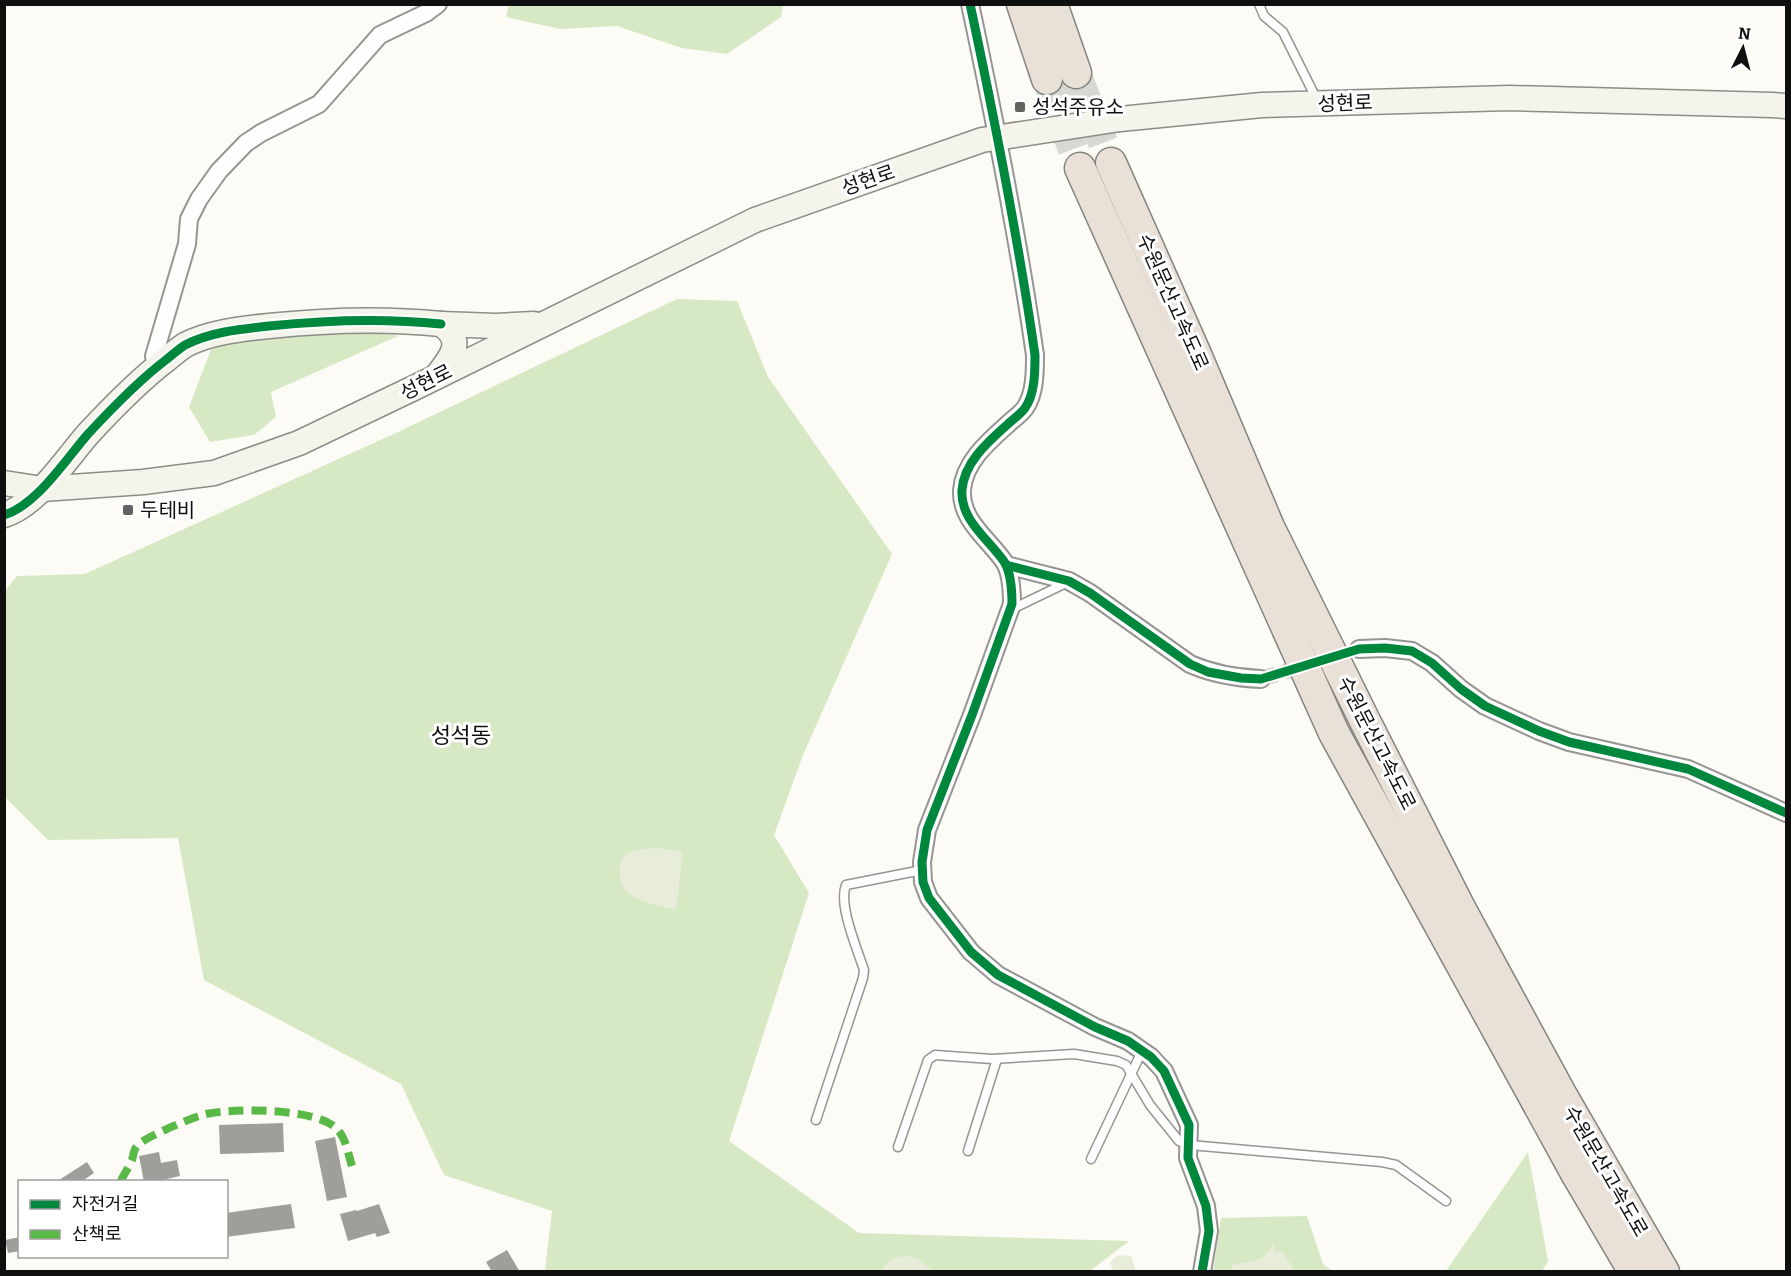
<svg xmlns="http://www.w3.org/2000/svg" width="1791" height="1276" viewBox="0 0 1791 1276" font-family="Bitter,'Noto Sans KR',serif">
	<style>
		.forest { fill: #d7e9c4 }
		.cemetery { fill: #e8edda }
		.building { fill: #a09e9a }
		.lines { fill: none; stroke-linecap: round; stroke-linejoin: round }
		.street-tunnel { stroke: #d8d8d2; stroke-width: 16; stroke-dasharray: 16 8; stroke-linecap: butt }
		.highway-tunnel { stroke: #d8d8d2; stroke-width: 30; stroke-dasharray: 30 15; stroke-linecap: butt }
		.lane-casing { stroke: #969593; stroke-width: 11 }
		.street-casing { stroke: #969593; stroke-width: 20 }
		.secondary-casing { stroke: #8c8c89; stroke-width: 27 }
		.highway-casing { stroke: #838380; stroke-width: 33 }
		.lane { stroke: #fffefe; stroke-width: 8 }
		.street { stroke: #fffefe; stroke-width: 16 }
		.secondary { stroke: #f5f4eb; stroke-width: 24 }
		.highway { stroke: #e9e0d7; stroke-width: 30 }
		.quiet { stroke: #58b947; stroke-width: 8; stroke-dasharray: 15 8; stroke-linecap: butt }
		.cycleway-casing { stroke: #fff; stroke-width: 13 }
		.cycleway { stroke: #00873e; stroke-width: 9 }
		.poi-dot { fill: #626260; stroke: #fff; stroke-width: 2 }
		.labels { text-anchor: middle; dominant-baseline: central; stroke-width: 6; stroke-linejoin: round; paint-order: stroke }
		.street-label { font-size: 20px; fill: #0f0f0f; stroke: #fff }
		.poi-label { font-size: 20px; fill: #0f0f0f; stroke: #fff; text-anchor: start }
		.quarter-label { font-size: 22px; fill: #0f0f0f; stroke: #fff }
	</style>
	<rect width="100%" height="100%" fill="#fcfbf5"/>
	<!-- forest -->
	<g class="forest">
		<polygon points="509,4 783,4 783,5 781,17 727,54 682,48 617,26 560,29 506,17"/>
		<polygon points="677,299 737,301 768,377 892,554 803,755 774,835 809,893 729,1141 859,1233 1129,1241 1090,1271 545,1271 552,1211 444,1175 401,1084 204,980 178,838 48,840 5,797 5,591 17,576 85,574 398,432"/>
		<polygon points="301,331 371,331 398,336 271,392 276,417 254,435 210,442 189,407 212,347"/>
		<polygon points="1528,1152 1548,1261 1542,1271 1446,1271"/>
		<polygon points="1307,1216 1323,1264 1333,1271 1213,1272 1221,1218"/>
	</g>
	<!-- cemetery -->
	<g class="cemetery">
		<path d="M 658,848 L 683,852 L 676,910 C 660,906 642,903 628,893 C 623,889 621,882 620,876 C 617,849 638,849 658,848 Z"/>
		<path d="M 1273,1243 L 1276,1253 L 1282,1251 L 1294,1270 L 1293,1271 L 1233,1271 L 1231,1265 C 1250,1261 1265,1264 1273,1243 Z"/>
		<polygon points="1118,1255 1131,1256 1136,1271 1113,1271 1110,1262"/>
		<path d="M 907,1256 L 918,1259 L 933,1271 L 882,1271 C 888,1260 894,1257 907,1256 Z"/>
	</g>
	<!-- building -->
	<g class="building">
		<polygon points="283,1123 284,1152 220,1154 219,1125"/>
		<polygon points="335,1137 347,1197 327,1201 315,1141"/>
		<polygon points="159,1152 161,1163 177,1160 180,1176 154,1182 144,1182 139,1156"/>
		<polygon points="87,1162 94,1173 81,1182 56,1182"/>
		<polygon points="291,1204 295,1228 226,1237 226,1213"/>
		<polygon points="379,1204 390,1233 377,1237 375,1233 348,1241 340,1214 356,1210 357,1211"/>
		<polygon points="20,1237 20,1251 8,1253 5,1240"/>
		<polygon points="507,1250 520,1272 492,1272 486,1262"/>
	</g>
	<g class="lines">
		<!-- street-tunnel -->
		<polyline class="street-tunnel" points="1261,679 1359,649"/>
		<!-- highway-tunnel -->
		<g class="highway-tunnel">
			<polyline points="1076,73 1111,163"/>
			<polyline points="1047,79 1080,168"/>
		</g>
		<!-- lane casing -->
		<g class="lane-casing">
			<g id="lane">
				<polyline points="1259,4 1264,16 1283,32 1317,100"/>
				<polyline points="1010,610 1066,583"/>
				<path d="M 816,1120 L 863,978 L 864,970 C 857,948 838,905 846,885 L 922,870"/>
				<polyline points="898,1147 928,1060 935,1055 992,1059 1074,1054 1117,1061 1126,1065 1150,1105 1179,1141 1190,1145 1382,1162 1396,1165 1446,1201"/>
				<polyline points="968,1151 997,1059"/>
				<polyline points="1091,1159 1142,1051"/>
			</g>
		</g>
		<!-- street casing -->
		<g class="street-casing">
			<g id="street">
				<path d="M 970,4 C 995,121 1018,237 1035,355 C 1035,372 1035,394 1025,408 C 1021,414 1013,419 1008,424 C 989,441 964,462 962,490 C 960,521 990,540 1005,563 C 1011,574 1012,591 1012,604 L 972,715 L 927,830 L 922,862 L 923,882 L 929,898 L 971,952 L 998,975 L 1095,1027 L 1128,1041 L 1151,1057 L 1164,1071 L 1189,1125 L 1188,1158 L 1206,1206 L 1209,1231 L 1202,1272"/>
				<polyline points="156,367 154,356 187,244 189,219 199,199 219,171 246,143 261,133 319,104 380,35 426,13 438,4"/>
				<path d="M 1006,565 L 1069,581 L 1090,593 L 1190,664 C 1213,674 1236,678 1261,679"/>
				<polyline points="1359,649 1385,648 1412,651 1432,663 1461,689 1485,706 1539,731 1569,742 1688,769 1786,813"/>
			</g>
		</g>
		<!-- secondary casing -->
		<g class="secondary-casing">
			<g id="secondary">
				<path d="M 436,377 C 451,358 466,341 441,324 L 496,326 L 534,324"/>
				<polyline points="4,483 42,489 143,482 214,473 299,443 418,386 755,220 982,140 1120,119 1262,105 1510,98 1772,105 1786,106"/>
				<path d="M 4,515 C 37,505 66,459 88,434 C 113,407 138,381 167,359 C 173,354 179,349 185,345 C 210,332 241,329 269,326 C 326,320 384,318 441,324"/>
			</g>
		</g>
		<!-- highway casing -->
		<g class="highway-casing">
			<g id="highway">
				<polyline points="1022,4 1047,79"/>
				<polyline points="1052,4 1076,73"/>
				<polyline points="1111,163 1195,352 1269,527 1365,721 1461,910 1561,1094 1664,1272"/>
				<polyline points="1080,168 1334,733 1577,1175 1634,1272"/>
			</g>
		</g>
		<!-- lane -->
		<use href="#lane" class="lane"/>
		<!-- street -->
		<use href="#street" class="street"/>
		<!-- secondary -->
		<use href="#secondary" class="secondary"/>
		<!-- highway -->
		<use href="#highway" class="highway"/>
		<!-- quiet -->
		<path class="quiet" d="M 121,1181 C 124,1174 129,1167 132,1160 C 134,1154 133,1149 139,1144 C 148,1136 193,1117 206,1114 C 234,1108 315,1108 336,1128 C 346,1137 348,1154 352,1166"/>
		<!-- cycleway casing -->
		<g class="cycleway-casing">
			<g id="cycleway">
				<path d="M 970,4 C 995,121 1018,237 1035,355 C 1035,372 1035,394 1025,408 C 1021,414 1013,419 1008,424 C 989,441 964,462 962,490 C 960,521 990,540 1005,563 C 1011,574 1012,591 1012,604 L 972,715 L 927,830 L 922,862 L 923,882 L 929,898 L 971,952 L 998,975 L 1095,1027 L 1128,1041 L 1151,1057 L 1164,1071 L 1189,1125 L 1188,1158 L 1206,1206 L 1209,1231 L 1202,1272"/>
				<path d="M 4,515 C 37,505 66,459 88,434 C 113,407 138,381 167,359 C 173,354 179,349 185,345 C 210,332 241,329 269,326 C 326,320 384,318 441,324"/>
				<polyline points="1006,565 1069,581 1090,593 1190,664 1208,672 1241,678 1261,679 1359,649 1385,648 1412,651 1432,663 1461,689 1485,706 1539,731 1569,742 1688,769 1786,813"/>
			</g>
		</g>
		<!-- cycleway -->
		<use href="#cycleway" class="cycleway"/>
	</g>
	<!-- markers -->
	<g class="poi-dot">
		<rect x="1014" y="101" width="12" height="12" rx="3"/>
		<rect x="122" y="504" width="12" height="12" rx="3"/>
	</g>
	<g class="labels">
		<!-- street labels -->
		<g class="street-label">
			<text transform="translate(1345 103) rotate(-2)">성현로</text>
			<text transform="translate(868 180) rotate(-19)">성현로</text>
			<text transform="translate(1173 302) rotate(66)">수원문산고속도로</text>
			<text transform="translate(426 382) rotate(-26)">성현로</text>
			<text transform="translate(1377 743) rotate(63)">수원문산고속도로</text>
			<text transform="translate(1606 1171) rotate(60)">수원문산고속도로</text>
		</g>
		<!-- poi labels -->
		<g class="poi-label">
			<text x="1032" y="107">성석주유소</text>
			<text x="140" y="510">두테비</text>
		</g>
		<!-- quarter labels -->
		<g class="quarter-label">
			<text x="461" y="735">성석동</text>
		</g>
	</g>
	<!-- border -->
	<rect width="1791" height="1276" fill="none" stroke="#0f0f0f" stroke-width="12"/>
	<!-- legend -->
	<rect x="18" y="1180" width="210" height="78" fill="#ffffff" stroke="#9f9f9f" stroke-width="1.5"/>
	<rect x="30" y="1200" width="30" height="9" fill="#00873e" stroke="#9f9f9f" stroke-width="1.5"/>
	<text x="72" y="1210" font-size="18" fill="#0f0f0f">자전거길</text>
	<rect x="30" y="1230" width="30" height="9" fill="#58b947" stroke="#9f9f9f" stroke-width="1.5"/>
	<text x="72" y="1240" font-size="18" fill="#0f0f0f">산책로</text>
	<!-- north arrow -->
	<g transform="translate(1743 48) rotate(6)" stroke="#ffffff" stroke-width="4.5" paint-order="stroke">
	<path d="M0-4.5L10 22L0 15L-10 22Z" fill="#0f0f0f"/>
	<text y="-9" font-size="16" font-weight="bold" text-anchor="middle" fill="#0f0f0f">N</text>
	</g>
</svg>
